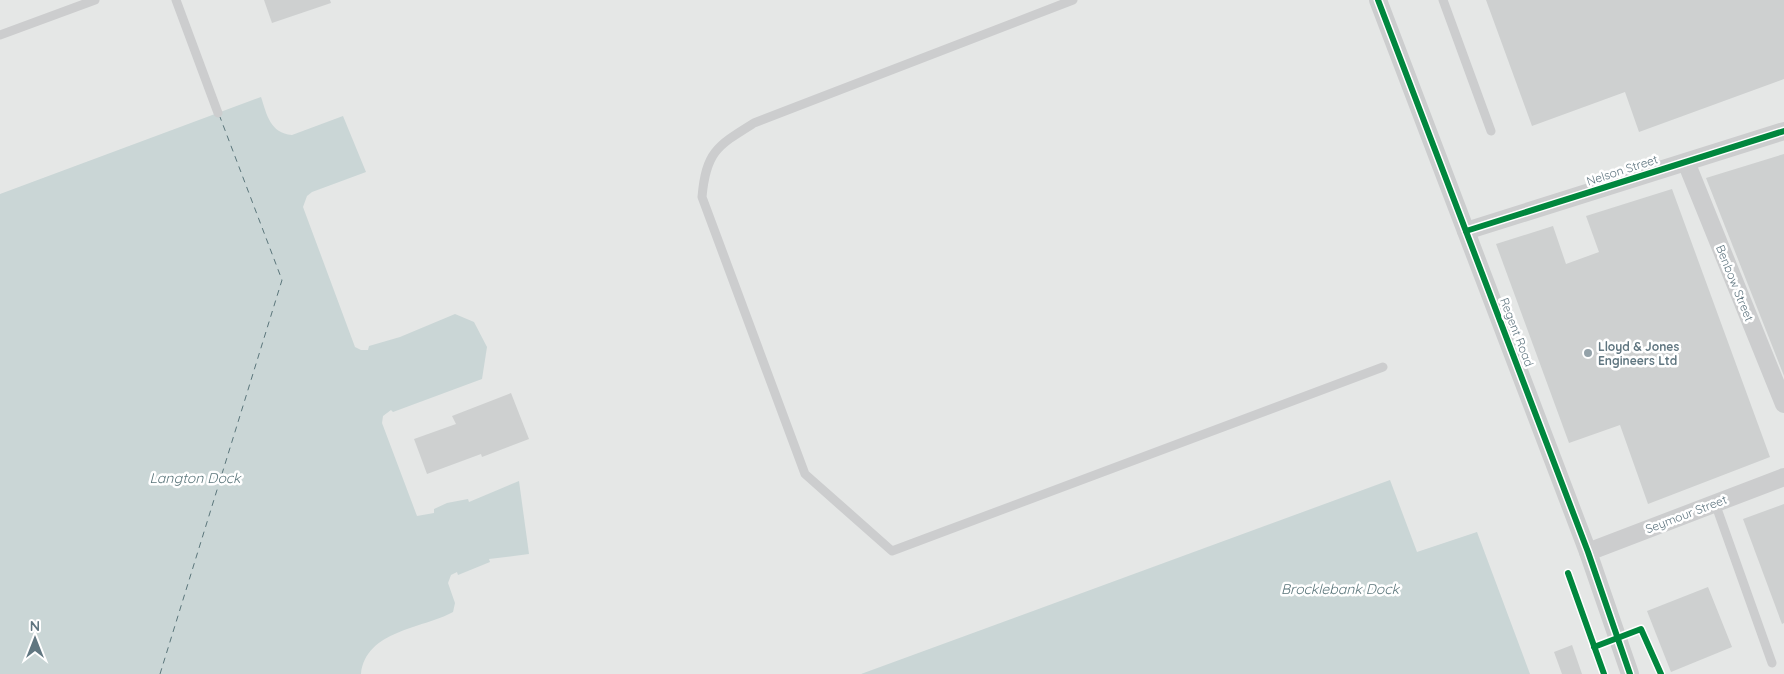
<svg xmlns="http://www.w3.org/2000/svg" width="1784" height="674" viewBox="0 0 1784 674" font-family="Quicksand,sans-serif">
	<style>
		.built { fill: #e5e7e6 }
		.water { fill: #cad6d6 }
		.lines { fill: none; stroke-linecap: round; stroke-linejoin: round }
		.ferry { stroke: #5b767b; stroke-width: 1; stroke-dasharray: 6 5; stroke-linecap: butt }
		.building { fill: #ced0d0 }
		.service { stroke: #cccdce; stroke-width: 9 }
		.minor { stroke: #cccdce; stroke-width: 18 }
		.cycleway-casing { stroke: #fff; stroke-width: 9 }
		.cycleway { stroke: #00873e; stroke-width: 6 }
		.poi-dot { fill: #94a2a9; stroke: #fff; stroke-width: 2 }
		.labels { text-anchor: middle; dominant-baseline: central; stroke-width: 5; stroke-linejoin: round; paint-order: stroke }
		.street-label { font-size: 12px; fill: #607680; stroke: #fff }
		.poi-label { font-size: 12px; font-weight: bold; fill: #607680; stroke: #fff; text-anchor: start }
		.water-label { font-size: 14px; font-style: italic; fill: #5b767b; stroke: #fff }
	</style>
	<rect width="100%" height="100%" fill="#f6f5f4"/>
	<!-- built -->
	<rect class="built" x="0" y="0" width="1784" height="674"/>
	<!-- water -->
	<g class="water">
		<path d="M 261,97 C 267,115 270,133 292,135 L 343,116 L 366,172 L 312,192 L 307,196 L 303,207 L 355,347 L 361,350 L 368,350 L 369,346 L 400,337 L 455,314 L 474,322 L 487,347 L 482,379 L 393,412 L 391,410 L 383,416 L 382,423 L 417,516 L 434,513 L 434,509 L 447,503 L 468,499 L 469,502 L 519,481 L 529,554 L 489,559 L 490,562 L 458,575 L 457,572 L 451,575 L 448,583 L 455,603 L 453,612 C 422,629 366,630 361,674 L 0,674 L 0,194 Z"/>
		<polygon points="1390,480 1417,552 1477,532 1530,674 861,674"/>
	</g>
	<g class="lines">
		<!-- ferry -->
		<polyline class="ferry" points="160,674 282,280 220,117"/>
	</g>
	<!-- building -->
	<g class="building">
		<polygon points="264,0 330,0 331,3 272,23"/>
		<polygon points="1486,0 1784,0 1784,79 1639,132 1625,92 1532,126"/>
		<polygon points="1784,154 1784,376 1706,178"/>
		<polygon points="1672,189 1770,457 1648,504 1620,425 1569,443 1496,244 1553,226 1566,264 1599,252 1586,216"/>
		<polygon points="511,393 529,439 482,457 481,454 427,474 414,439 456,424 452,416"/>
		<polygon points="1784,504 1784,623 1782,624 1743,519"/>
		<polygon points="1708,587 1732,647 1671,672 1647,611"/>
		<polygon points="1572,645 1582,674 1562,674 1554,652"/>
	</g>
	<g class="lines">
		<!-- service -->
		<g class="service">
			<polyline points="176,0 218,113"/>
			<path d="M 1073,0 L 754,123 C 717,146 706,152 702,197 L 805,474 L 892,551 L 1383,367"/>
			<polyline points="1443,0 1491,131"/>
			<polyline points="0,35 95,0"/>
			<polyline points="1715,503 1772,663"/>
		</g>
		<!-- minor -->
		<g class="minor">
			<polyline points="1378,0 1588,552 1630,674"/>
			<polyline points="1686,162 1784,404"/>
			<polyline points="1466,231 1784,131"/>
			<polyline points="1588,552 1784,477"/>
		</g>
		<!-- cycleway casing -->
		<g class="cycleway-casing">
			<g id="cycleway">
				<polyline points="1378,0 1588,552 1630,674"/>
				<polyline points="1466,231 1784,131"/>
				<polyline points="1568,573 1604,674"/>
				<polyline points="1594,647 1641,629 1661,674"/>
			</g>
		</g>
		<!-- cycleway -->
		<use href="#cycleway" class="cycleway"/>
	</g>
	<!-- markers -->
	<circle class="poi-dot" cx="1588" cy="353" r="5"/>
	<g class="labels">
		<!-- street labels -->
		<g class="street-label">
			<text transform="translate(1622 170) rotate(-18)">Nelson Street</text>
			<text transform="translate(1735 283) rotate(68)">Benbow Street</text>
			<text transform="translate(1517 332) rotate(69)">Regent Road</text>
			<text transform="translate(1686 514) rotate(-21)">Seymour Street</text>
		</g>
		<!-- poi labels -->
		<g class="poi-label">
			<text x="1598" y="346">Lloyd &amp; Jones<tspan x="1598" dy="14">Engineers Ltd</tspan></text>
		</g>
		<!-- water labels -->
		<g class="water-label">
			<text x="195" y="478">Langton Dock</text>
			<text x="1340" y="589">Brocklebank Dock</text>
		</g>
	</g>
	<!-- north arrow -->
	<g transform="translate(35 639)" stroke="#ffffff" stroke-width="4" paint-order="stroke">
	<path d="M0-4L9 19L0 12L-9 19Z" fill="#607680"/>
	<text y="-8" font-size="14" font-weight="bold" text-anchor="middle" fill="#607680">N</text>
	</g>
</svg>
